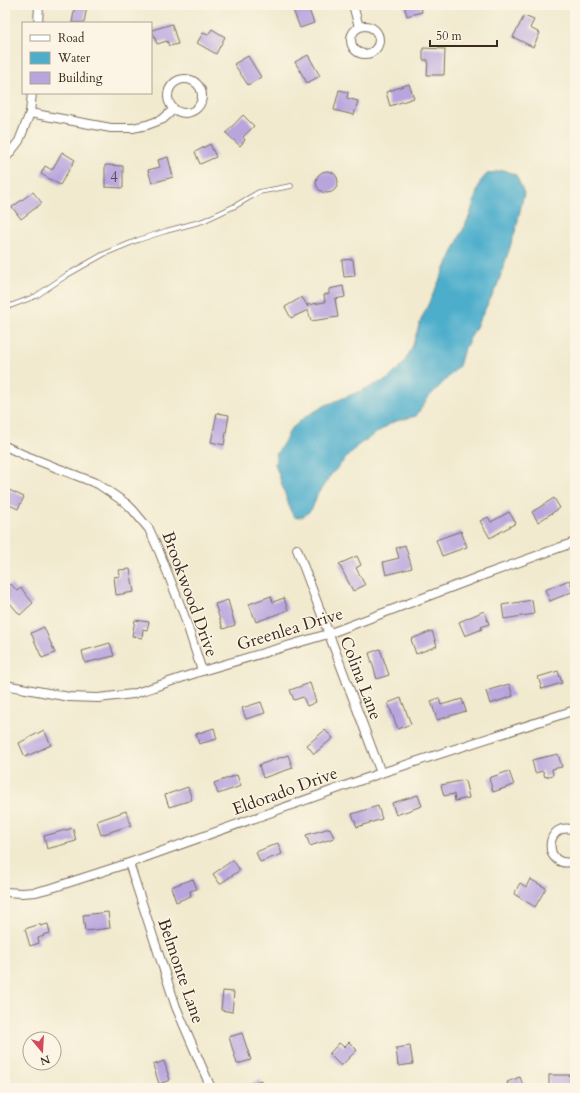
<svg xmlns="http://www.w3.org/2000/svg" width="580" height="1093" viewBox="0 0 580 1093" font-family="Cardo,serif">
	<style>
		.water { fill: #4daecc; stroke: #446c75 }
		.building { fill: #b8a5de }
		.lines { fill: none; stroke-linecap: round; stroke-linejoin: round }
		.service-casing { stroke: #7b6d5c; stroke-width: 5.5 }
		.minor-casing { stroke: #7b6d5c; stroke-width: 10 }
		.service { stroke: #fff; stroke-width: 4 }
		.minor { stroke: #fff; stroke-width: 8 }
		.labels { text-anchor: middle; dominant-baseline: central; stroke-width: 3; stroke-linejoin: round; paint-order: stroke }
		.number-label { font-size: 15px; fill: #5a494e }
		.street-label { font-size: 17px; fill: #3b2a1e; stroke: #fcf5e5 }
	</style>
	<rect width="100%" height="100%" fill="#fcf5e5"/>
	<filter id="ink" filterUnits="userSpaceOnUse"><feTurbulence type="fractalNoise" baseFrequency=".025" numOctaves="2"/><feDisplacementMap in="SourceGraphic" scale="8" xChannelSelector="R" yChannelSelector="G"/><feConvolveMatrix kernelMatrix="1 2 1 2 8 2 1 2 1" color-interpolation-filters="sRGB"/></filter>
	<filter id="wash" filterUnits="userSpaceOnUse"><feTurbulence type="fractalNoise" baseFrequency=".012" numOctaves="4" result="noise"/><feDisplacementMap in="SourceGraphic" scale="16" xChannelSelector="R" yChannelSelector="G"/><feGaussianBlur stdDeviation="0.9" result="paint"/><feColorMatrix in="noise" values="0 0 0 0 0 0 0 0 0 0 0 0 0 0 0 0 0 1.4 0 .05"/><feComposite in="paint" operator="in"/></filter>
	<g filter="url(#wash)">
		<rect width="100%" height="100%" fill="#f1eacf"/>
		<!-- water -->
		<polygon class="water" points="504,170 516,175 524,193 516,229 497,286 463,352 459,366 428,398 416,416 393,422 357,446 330,476 317,495 312,509 304,516 296,518 291,512 275,464 277,453 286,439 290,430 305,417 326,405 363,390 388,379 403,364 412,348 420,322 470,215 480,182 487,174"/>
		<g id="blocks">
			<!-- building -->
			<g class="building">
				<polygon points="75,5 87,6 84,23 72,23"/>
				<polygon points="291,5 307,5 314,23 300,28"/>
				<polygon points="404,5 421,5 422,12 407,16"/>
				<polygon points="524,16 534,20 530,28 540,33 533,47 513,37"/>
				<polygon points="172,24 178,44 169,46 167,41 157,44 152,30"/>
				<polygon points="212,29 225,37 216,54 197,43 203,33 208,35"/>
				<polygon points="423,48 445,49 444,75 427,75 428,60 423,60"/>
				<polygon points="308,55 320,76 307,83 295,62"/>
				<polygon points="248,56 261,77 248,85 234,64"/>
				<polygon points="409,84 414,98 390,106 386,92"/>
				<polygon points="339,90 348,92 347,98 358,101 354,115 334,110"/>
				<polygon points="243,115 254,126 243,137 245,140 240,146 226,133"/>
				<polygon points="210,144 216,157 200,164 195,152"/>
				<polygon points="62,152 75,160 60,185 41,174 45,166 52,170"/>
				<polygon points="168,157 173,177 152,183 148,170 160,167 158,160"/>
				<polygon points="105,165 123,166 123,188 105,187"/>
				<circle cx="327" cy="182" r="11"/>
				<polygon points="33,192 42,203 21,219 12,207"/>
				<polygon points="353,259 355,276 344,277 342,260"/>
				<polygon points="343,286 345,297 335,299 338,317 311,321 308,310 291,318 285,307 302,297 308,307 307,305 325,302 324,295 329,294 329,289"/>
				<polygon points="217,413 229,415 224,445 211,442"/>
				<polygon points="5,488 24,497 18,509 5,503"/>
				<polygon points="554,498 560,508 538,522 532,512"/>
				<polygon points="509,512 516,523 490,538 480,521 488,517 491,522"/>
				<polygon points="461,531 467,547 442,556 436,540"/>
				<polygon points="405,545 412,568 386,575 383,562 399,558 396,548"/>
				<polygon points="357,556 361,565 356,568 365,585 353,591 339,564"/>
				<polygon points="130,569 134,592 116,595 114,577 120,576 119,570"/>
				<polygon points="569,580 574,591 550,601 545,590"/>
				<polygon points="11,584 17,591 21,588 33,603 20,615 5,597 5,589"/>
				<polygon points="271,596 273,602 284,598 288,610 256,622 249,604"/>
				<polygon points="228,600 235,625 223,629 215,604"/>
				<polygon points="532,600 534,614 504,619 502,605"/>
				<polygon points="484,611 489,624 481,627 482,629 465,636 459,622"/>
				<polygon points="135,620 149,622 147,630 143,629 142,638 132,636"/>
				<polygon points="44,627 55,653 42,658 31,633"/>
				<polygon points="432,631 437,646 416,654 411,639"/>
				<polygon points="110,643 114,656 85,663 82,651"/>
				<polygon points="380,649 389,675 377,679 369,653"/>
				<polygon points="558,671 562,683 542,689 538,677"/>
				<polygon points="310,683 316,702 307,706 303,697 294,700 290,690"/>
				<polygon points="509,684 513,696 490,704 486,691"/>
				<polygon points="401,698 411,724 398,729 388,703"/>
				<polygon points="439,698 441,705 462,699 466,711 437,720 431,701"/>
				<polygon points="261,702 265,713 246,719 242,708"/>
				<polygon points="214,728 217,739 199,744 196,734"/>
				<polygon points="44,730 51,745 25,757 19,743"/>
				<polygon points="325,730 333,738 314,754 307,745"/>
				<polygon points="558,754 562,767 552,769 553,775 545,777 543,771 535,773 532,760"/>
				<polygon points="288,755 293,768 263,778 259,765"/>
				<polygon points="509,771 514,785 493,792 489,778"/>
				<polygon points="237,775 241,786 218,794 214,783"/>
				<polygon points="465,780 469,798 455,801 454,794 444,796 441,785"/>
				<polygon points="188,787 192,800 169,807 165,795"/>
				<polygon points="418,795 422,806 396,815 392,803"/>
				<polygon points="378,806 382,819 357,827 352,814"/>
				<polygon points="126,811 131,825 101,835 97,821"/>
				<polygon points="73,828 76,841 47,849 44,836"/>
				<polygon points="330,828 334,838 310,846 306,835"/>
				<polygon points="278,843 282,854 260,862 256,852"/>
				<polygon points="233,860 240,870 220,884 213,874"/>
				<polygon points="193,879 197,889 190,891 191,896 176,902 171,887"/>
				<polygon points="530,879 546,888 535,907 514,894 520,883 526,887"/>
				<polygon points="108,912 110,928 85,931 83,915"/>
				<polygon points="40,924 40,926 48,924 50,933 43,935 44,936 38,938 39,943 30,946 25,929"/>
				<polygon points="223,991 234,992 232,1012 221,1010"/>
				<polygon points="242,1033 251,1060 237,1064 229,1037"/>
				<polygon points="349,1042 357,1050 341,1066 329,1054 339,1043 344,1047"/>
				<polygon points="410,1046 413,1064 398,1066 396,1048"/>
				<polygon points="164,1061 170,1080 159,1084 153,1065"/>
				<rect x="549" y="1075" width="21" height="13"/>
				<polygon points="520,1077 524,1088 509,1088 507,1082"/>
				<polygon points="261,1080 263,1088 242,1088 241,1087"/>
			</g>
		</g>
	</g>
	<g filter="url(#ink)">
		<use href="#blocks" fill-opacity="0" stroke="#7b6d5c" stroke-width="1"/>
		<g class="lines">
			<!-- service casing -->
			<g class="service-casing">
				<polyline id="service" points="5,308 36,296 67,275 104,254 138,240 166,231 203,221 235,206 259,192 291,186"/>
			</g>
			<!-- minor casing -->
			<g class="minor-casing">
				<g id="minor">
					<polyline points="353,5 359,27"/>
					<polyline points="38,23 39,5"/>
					<circle cx="365" cy="40" r="14"/>
					<circle cx="185" cy="96" r="17"/>
					<polyline points="30,113 111,128 133,128 147,125 163,119 174,109"/>
					<polyline points="5,159 19,141 30,113 32,93"/>
					<polyline points="5,446 24,455 98,484 127,504 133,510 149,529 159,551 184,615 202,671"/>
					<polyline points="297,549 381,773"/>
					<polyline points="5,685 69,697 98,698 133,694 202,671 328,634 481,576 575,542"/>
					<path d="M 575,830 C 543,819 542,872 575,861"/>
					<polyline points="129,863 176,1007 211,1088"/>
					<polyline points="5,892 22,893 36,892 55,887 129,863 381,773 575,710"/>
				</g>
			</g>
			<!-- service -->
			<use href="#service" class="service"/>
			<!-- minor -->
			<use href="#minor" class="minor"/>
		</g>
	</g>
	<g class="labels">
		<!-- number labels -->
		<g class="number-label">
			<text x="114" y="177">4</text>
		</g>
		<!-- street labels -->
		<g class="street-label">
			<text transform="translate(190 594) rotate(70)">Brookwood Drive</text>
			<text transform="translate(290 629) rotate(-17)">Greenlea Drive</text>
			<text transform="translate(361 678) rotate(69)">Colina Lane</text>
			<text transform="translate(285 791) rotate(-20)">Eldorado Drive</text>
			<text transform="translate(181 971) rotate(71)">Belmonte Lane</text>
		</g>
	</g>
	<!-- margin -->
	<rect width="580" height="1093" fill="none" stroke="#fcf5e5" stroke-width="20"/>
	<!-- legend -->
	<rect x="22" y="22" width="130" height="72" fill="#fcf5e5" stroke="#afa495"/>
	<rect x="30" y="35" width="20" height="6" fill="#ffffff" stroke="#afa495"/>
	<text x="58" y="42" font-size="12" fill="#3b2a1e">Road</text>
	<rect x="30" y="52" width="20" height="12" fill="#4daecc" stroke="#afa495"/>
	<text x="58" y="62" font-size="12" fill="#3b2a1e">Water</text>
	<rect x="30" y="72" width="20" height="12" fill="#b8a5de" stroke="#afa495"/>
	<text x="58" y="82" font-size="12" fill="#3b2a1e">Building</text>
	<!-- north arrow -->
	<g transform="translate(42 1051) rotate(162)"><circle r="19" fill="#fcf5e5" stroke="#afa495"/>
	<path d="M0-3L7 15L0 10L-7 15Z" fill="#d1495b"/>
	<text y="-6" font-size="11" font-weight="bold" text-anchor="middle" fill="#3b2a1e">N</text>
	</g>
	<!-- scale -->
	<path d="M430 40v6h67v-6" fill="none" stroke="#3b2a1e" stroke-width="2"/>
	<text x="436" y="40" font-size="12" fill="#3b2a1e" stroke="#fcf5e5" stroke-width="3" paint-order="stroke">50 m</text>
</svg>
